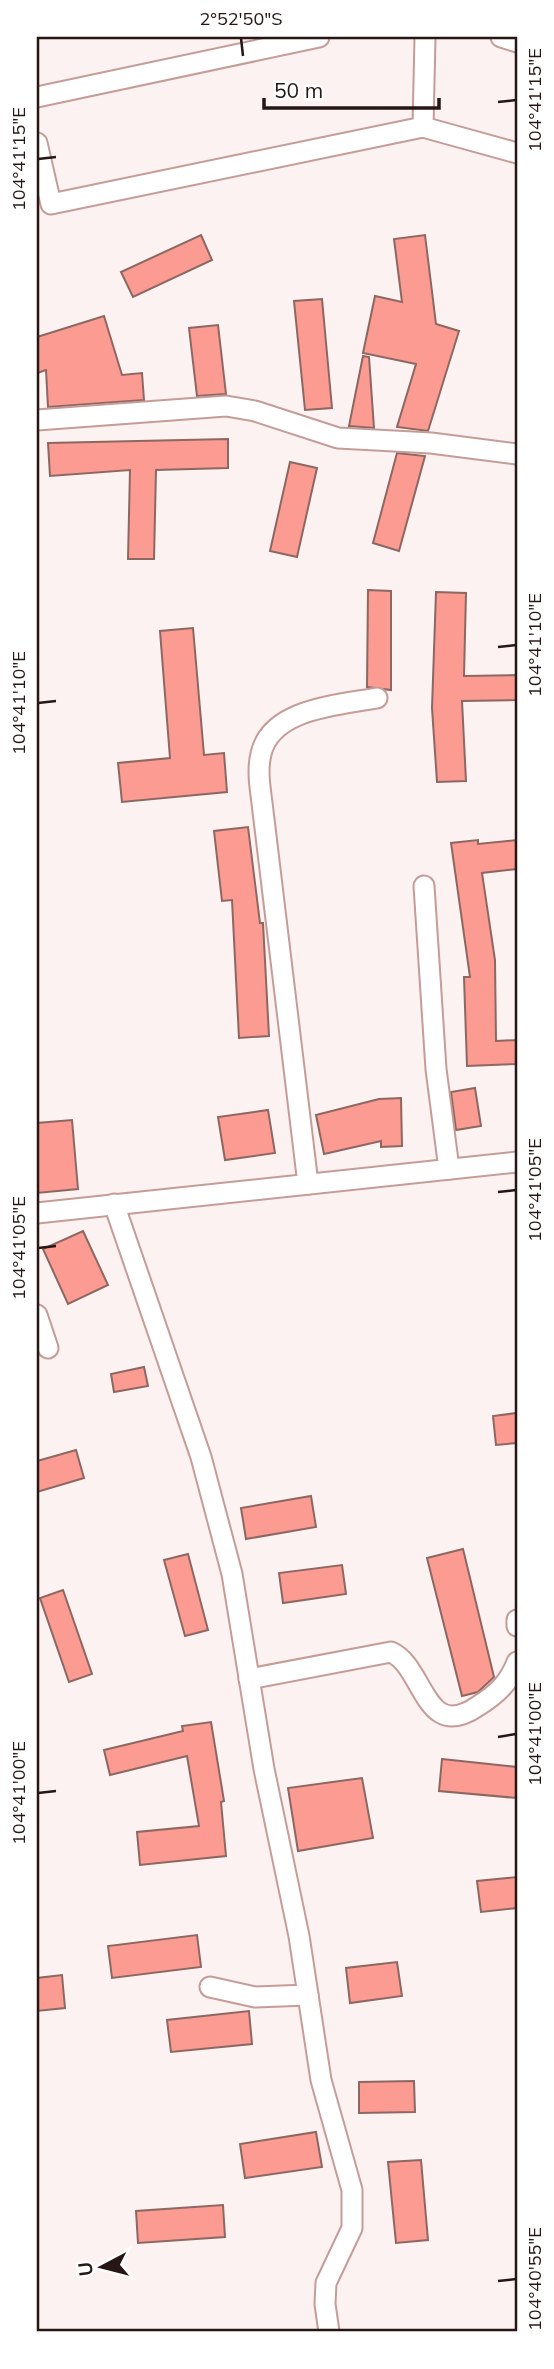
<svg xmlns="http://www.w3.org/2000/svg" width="554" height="2369" viewBox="0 0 554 2369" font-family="Mulish,sans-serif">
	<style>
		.building { fill: #fb9b91; stroke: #8d6762; stroke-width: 2 }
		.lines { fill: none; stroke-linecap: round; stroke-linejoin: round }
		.street-casing { stroke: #c59c97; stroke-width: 23 }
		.street { stroke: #fff; stroke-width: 19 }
		.ticks { fill: none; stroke: #261715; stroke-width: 2.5 }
		.neatline { fill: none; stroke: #261715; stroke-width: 2.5 }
		.ticks-label { font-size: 18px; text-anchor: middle; fill: #261715 }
	</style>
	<rect width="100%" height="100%" fill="#fbf2f1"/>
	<!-- building -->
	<g class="building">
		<polygon points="201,235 212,260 133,297 121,272"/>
		<polygon points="425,235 436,324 459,331 428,431 397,427 416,364 363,353 375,296 402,302 394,239"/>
		<polygon points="322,299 332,408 305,410 294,301"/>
		<polygon points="104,316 122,375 142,373 144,400 48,407 46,370 37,373 37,337"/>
		<polygon points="218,325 226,394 197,396 189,328"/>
		<polygon points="363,356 369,357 374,428 349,426"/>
		<polygon points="228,439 228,468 156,470 154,559 128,559 130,470 50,476 48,443"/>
		<polygon points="397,453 425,456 399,551 373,543"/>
		<polygon points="290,462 317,468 297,557 270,551"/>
		<polygon points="368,590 391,591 391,690 367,687"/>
		<polygon points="436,592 466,593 464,676 517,675 517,700 462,701 466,781 437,782 432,708"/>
		<polygon points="193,628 204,755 224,753 227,792 122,802 118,763 170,758 160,631"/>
		<polygon points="248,827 260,923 263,923 269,1036 239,1038 232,900 222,901 214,831"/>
		<polygon points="478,840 478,844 517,840 517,869 482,873 495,960 496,1041 517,1040 517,1064 467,1066 464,977 470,977 451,843"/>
		<polygon points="475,1088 481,1126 456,1130 451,1092"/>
		<polygon points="401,1098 402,1146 381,1147 381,1141 324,1154 316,1115 379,1099"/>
		<polygon points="268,1110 275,1153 225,1160 218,1117"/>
		<polygon points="72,1120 78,1189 37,1193 37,1123"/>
		<polygon points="83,1231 108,1285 68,1304 43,1249"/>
		<polygon points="144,1367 148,1386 114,1392 111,1374"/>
		<polygon points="517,1413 517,1443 496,1445 493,1416"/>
		<polygon points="76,1450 84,1478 37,1492 37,1461"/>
		<polygon points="311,1496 316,1527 246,1539 241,1508"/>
		<polygon points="463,1549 494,1677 478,1692 462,1696 427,1558"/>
		<polygon points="188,1554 208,1630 185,1636 164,1560"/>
		<polygon points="342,1565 346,1594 283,1603 279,1573"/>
		<polygon points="63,1590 92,1674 69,1682 40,1598"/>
		<polygon points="211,1722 224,1801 221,1802 226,1856 140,1865 137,1832 199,1826 187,1756 110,1775 104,1750 183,1731 182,1726"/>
		<polygon points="442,1759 517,1767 517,1798 439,1791"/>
		<polygon points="362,1778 373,1838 298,1851 288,1788"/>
		<polygon points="517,1877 517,1908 481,1912 477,1881"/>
		<polygon points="197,1935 201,1967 112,1978 108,1946"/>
		<polygon points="397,1962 402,1996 350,2003 346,1968"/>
		<polygon points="62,1975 65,2008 37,2011 37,1978"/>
		<polygon points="249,2011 252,2044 171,2052 167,2020"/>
		<polygon points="414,2081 415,2112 359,2113 359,2082"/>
		<polygon points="316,2132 322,2167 245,2178 240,2144"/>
		<polygon points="421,2160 428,2240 396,2243 388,2162"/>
		<polygon points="223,2205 225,2237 138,2243 136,2211"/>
	</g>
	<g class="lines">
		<!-- street casing -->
		<g class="street-casing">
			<g id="street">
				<polyline points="501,37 517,42"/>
				<polyline points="37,97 319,37"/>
				<polyline points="423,127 425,37"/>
				<polyline points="37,143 51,204 423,127 517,153"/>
				<polyline points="37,420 226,406 255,411 338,438 431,443 517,454"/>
				<polyline points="424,886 436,1069 449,1169"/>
				<path d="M 308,1184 L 262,803 C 260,787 257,770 261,754 C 271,708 340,705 377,698"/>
				<polyline points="114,1204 201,1457 232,1574 264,1769 299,1936 321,2080 352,2190 352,2228 326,2283 325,2304 329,2332"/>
				<polyline points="37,1213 517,1162"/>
				<polyline points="37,1315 48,1348"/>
				<polyline points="517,1620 517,1626"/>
				<path d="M 249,1679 L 391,1652 C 425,1667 424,1743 478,1706 C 497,1694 509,1683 517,1662"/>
				<polyline points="210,1987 255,1997 308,1995"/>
			</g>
		</g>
		<!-- street -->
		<use href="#street" class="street"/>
	</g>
	<!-- ticks -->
	<path class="ticks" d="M 241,38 L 243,56M 498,102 L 516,100M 38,159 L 56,157M 498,647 L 516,645M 38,703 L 56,701M 498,1192 L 516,1190M 38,1248 L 56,1246M 498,1737 L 516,1734M 38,1793 L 56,1791M 498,2281 L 516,2279"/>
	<!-- border -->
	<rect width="554" height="2369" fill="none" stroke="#ffffff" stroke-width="77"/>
	<!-- north arrow -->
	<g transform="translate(102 2267) rotate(263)" stroke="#ffffff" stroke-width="5" paint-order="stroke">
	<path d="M0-5L12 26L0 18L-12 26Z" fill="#261715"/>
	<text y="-10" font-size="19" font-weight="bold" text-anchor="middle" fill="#261715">U</text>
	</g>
	<!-- scale -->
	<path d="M264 98v10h175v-10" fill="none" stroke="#261715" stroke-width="3.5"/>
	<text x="274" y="98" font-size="21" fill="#261715" stroke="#ffffff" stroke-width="5" paint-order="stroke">50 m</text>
	<rect x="38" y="38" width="478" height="2292" class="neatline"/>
	<g class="ticks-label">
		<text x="241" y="25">2°52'50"S</text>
		<text transform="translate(535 100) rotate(-90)" y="6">104°41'15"E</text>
		<text transform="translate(19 159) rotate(-90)" y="6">104°41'15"E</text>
		<text transform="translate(535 645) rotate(-90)" y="6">104°41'10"E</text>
		<text transform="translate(19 703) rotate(-90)" y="6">104°41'10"E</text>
		<text transform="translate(535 1190) rotate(-90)" y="6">104°41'05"E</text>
		<text transform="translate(19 1248) rotate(-90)" y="6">104°41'05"E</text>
		<text transform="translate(535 1734) rotate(-90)" y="6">104°41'00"E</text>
		<text transform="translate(19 1793) rotate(-90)" y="6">104°41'00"E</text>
		<text transform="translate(535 2279) rotate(-90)" y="6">104°40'55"E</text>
	</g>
</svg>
